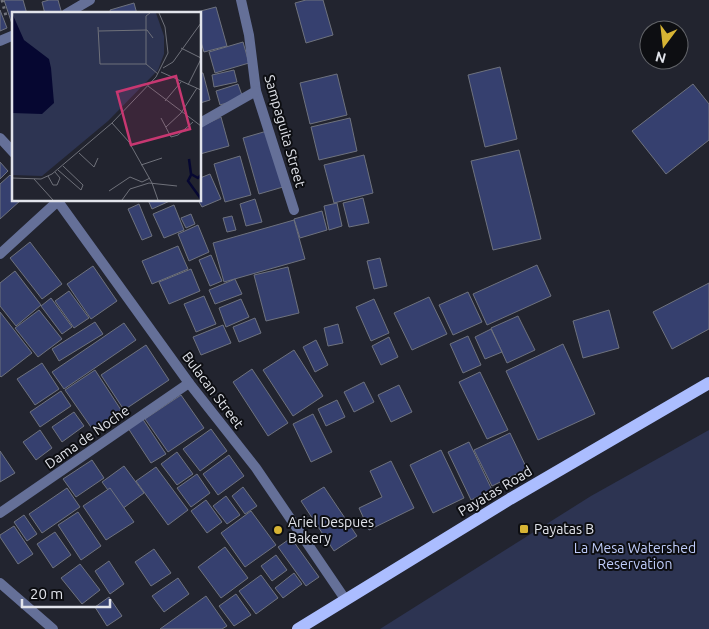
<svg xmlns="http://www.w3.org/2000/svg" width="709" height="629" viewBox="0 0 709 629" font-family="Ubuntu,sans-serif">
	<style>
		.green { fill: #2d3452 }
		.building { fill: #36406f; stroke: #6e727e }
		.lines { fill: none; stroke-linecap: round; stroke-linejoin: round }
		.path { stroke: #72747d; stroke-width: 3; stroke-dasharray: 2.5 4; stroke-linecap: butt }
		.street { stroke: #657098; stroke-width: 10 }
		.primary { stroke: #abbdff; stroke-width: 12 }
		.poi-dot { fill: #d7b434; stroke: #0d0e12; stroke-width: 2 }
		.labels { text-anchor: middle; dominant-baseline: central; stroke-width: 4; stroke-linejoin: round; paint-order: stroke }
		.street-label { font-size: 14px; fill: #e2e4eb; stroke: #0d0e12 }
		.poi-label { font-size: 14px; fill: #e2e4eb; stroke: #0d0e12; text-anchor: start }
		.park-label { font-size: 14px; fill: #bfccfa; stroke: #0d0e12 }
		.inset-river { fill: none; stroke: #060731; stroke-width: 2.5 }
		.inset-road { fill: none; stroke: #6f717a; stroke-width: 1 }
		.view { fill: #c73771; fill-opacity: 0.15; stroke: #c73771; stroke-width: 2.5 }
		.inset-edge { fill: none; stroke: #e2e4eb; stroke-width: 2.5 }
	</style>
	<rect width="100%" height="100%" fill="#22242f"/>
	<!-- green -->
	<polygon class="green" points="709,430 709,629 380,629 591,496"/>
	<!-- building -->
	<g class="building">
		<polygon points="4,0 23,0 27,14 14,14 14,30"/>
		<polygon points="49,0 58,0 62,14 45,14 42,2"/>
		<polygon points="306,0 323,0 333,35 306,43 295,3"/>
		<polygon points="134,3 137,14 111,14 110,10"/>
		<polygon points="216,7 227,46 204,52 200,39 200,14 193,13"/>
		<polygon points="0,10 7,28 0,31"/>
		<polygon points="243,42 249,63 215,73 209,52"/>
		<polygon points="500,67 517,139 485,147 468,75"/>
		<polygon points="234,70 237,82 214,87 212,75"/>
		<polygon points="200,73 203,73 210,100 200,103"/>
		<polygon points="337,74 347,115 310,124 300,83"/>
		<polygon points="238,84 243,98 220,105 216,91"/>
		<polygon points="693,84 709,104 709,140 666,174 632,131"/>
		<polygon points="221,117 229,146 200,154 200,127"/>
		<polygon points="350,118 357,151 319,160 311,127"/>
		<polygon points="267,131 283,187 259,194 243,138"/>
		<polygon points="519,150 541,239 493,250 471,161"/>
		<polygon points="364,155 373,193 334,203 324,165"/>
		<polygon points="240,156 251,195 225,202 214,164"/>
		<polygon points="0,162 8,171 0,179"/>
		<polygon points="210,174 221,199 202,207 198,200 200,200 200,178"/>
		<polygon points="10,175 14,179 14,200 21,200 0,219 0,184"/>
		<polygon points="363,198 369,223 349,227 343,203"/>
		<polygon points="255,199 262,222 246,226 240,204"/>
		<polygon points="148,200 172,200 152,209"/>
		<polygon points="337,203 342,226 329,230 324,206"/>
		<polygon points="139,204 152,236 142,240 128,209"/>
		<polygon points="174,205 184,230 164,238 153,214"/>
		<polygon points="322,211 327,230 300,238 294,219"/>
		<polygon points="191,214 195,224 186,228 181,218"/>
		<polygon points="232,216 236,230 227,232 223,218"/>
		<polygon points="294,220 305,259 224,282 213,243"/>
		<polygon points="198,225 209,252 189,261 178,234"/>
		<polygon points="30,242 62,284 42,299 10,258"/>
		<polygon points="178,246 188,269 152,284 142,261"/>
		<polygon points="211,255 222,281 210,286 199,260"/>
		<polygon points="380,258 387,286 374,289 367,261"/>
		<polygon points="537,265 551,296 487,325 473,294"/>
		<polygon points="93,266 117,301 91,319 67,284"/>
		<polygon points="288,267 299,313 266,321 254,275"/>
		<polygon points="191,269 200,291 169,304 159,282"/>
		<polygon points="15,271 41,305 16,326 0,306 0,283"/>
		<polygon points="235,279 242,294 215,304 209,290"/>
		<polygon points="709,283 709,329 672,349 653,312"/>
		<polygon points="69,291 89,318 74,328 55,301"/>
		<polygon points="468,292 482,322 453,335 439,305"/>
		<polygon points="204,296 216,324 196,332 184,304"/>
		<polygon points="429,297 447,334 412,350 394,313"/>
		<polygon points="51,298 72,327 62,334 41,306"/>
		<polygon points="241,299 249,317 226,327 219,308"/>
		<polygon points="374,299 389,333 371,341 356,307"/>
		<polygon points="39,310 62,339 38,357 15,328"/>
		<polygon points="609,310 619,348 583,358 573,321"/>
		<polygon points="0,312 32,353 1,377 0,376"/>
		<polygon points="518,316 535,350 507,363 491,328"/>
		<polygon points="255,318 261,333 239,342 233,327"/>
		<polygon points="95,322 103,334 59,361 52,349"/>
		<polygon points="124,323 136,340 64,389 52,372"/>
		<polygon points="338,324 343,343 328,346 324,328"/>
		<polygon points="223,325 231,343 201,355 193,337"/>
		<polygon points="491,329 502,352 485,359 475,337"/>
		<polygon points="468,336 481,365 463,373 450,344"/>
		<polygon points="389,337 398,357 381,365 372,346"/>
		<polygon points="316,340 328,365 315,372 303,347"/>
		<polygon points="563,344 595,414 538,440 506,371"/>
		<polygon points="146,345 169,380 124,410 101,375"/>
		<polygon points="294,350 323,396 293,416 263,370"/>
		<polygon points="42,363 59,389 35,405 17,379"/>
		<polygon points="252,369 288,423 268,436 233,382"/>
		<polygon points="95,370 121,410 93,430 65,390"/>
		<polygon points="480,372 508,430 487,439 459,382"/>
		<polygon points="364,382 374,402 354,412 344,392"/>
		<polygon points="399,385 412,412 391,422 378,395"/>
		<polygon points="61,391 71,406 40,427 30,412"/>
		<polygon points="181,395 204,428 168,452 145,419"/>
		<polygon points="337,400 345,417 326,426 318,409"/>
		<polygon points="74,412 84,426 62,442 52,427"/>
		<polygon points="313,414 332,452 311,462 293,424"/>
		<polygon points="142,418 166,454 151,463 128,428"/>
		<polygon points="211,429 227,451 200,471 183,449"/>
		<polygon points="40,430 52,448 36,460 23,442"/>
		<polygon points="510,433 527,469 492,486 474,450"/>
		<polygon points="469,442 492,490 471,500 448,452"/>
		<polygon points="441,450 464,498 433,513 410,465"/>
		<polygon points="0,451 15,473 0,482"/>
		<polygon points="177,452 193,474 177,485 161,464"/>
		<polygon points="229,455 244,476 218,495 203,474"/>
		<polygon points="92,460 104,478 76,497 63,479"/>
		<polygon points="391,461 414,508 369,530 359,508 382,497 370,471"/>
		<polygon points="124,466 144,493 122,509 102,482"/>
		<polygon points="156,467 188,510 168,525 136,481"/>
		<polygon points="197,474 210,493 191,507 177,488"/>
		<polygon points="243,487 257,506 245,514 232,496"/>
		<polygon points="324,487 357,536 334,551 301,501"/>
		<polygon points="67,488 80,507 42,533 29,514"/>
		<polygon points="110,488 134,522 106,540 83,506"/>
		<polygon points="226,496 240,515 227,524 213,506"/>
		<polygon points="206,500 222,522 207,533 191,511"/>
		<polygon points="251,511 276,545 245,567 221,533"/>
		<polygon points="78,512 101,546 81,560 58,525"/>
		<polygon points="24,515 37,534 27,541 14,522"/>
		<polygon points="14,526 33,554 18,564 0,537 0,535"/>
		<polygon points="55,532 71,555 53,568 37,544"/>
		<polygon points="291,538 319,577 306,586 278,547"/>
		<polygon points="225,547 248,578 221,598 198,567"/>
		<polygon points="154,549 171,573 151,586 135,562"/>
		<polygon points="276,555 287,570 272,581 261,566"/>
		<polygon points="109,561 124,584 110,594 95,571"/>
		<polygon points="80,564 100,590 82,604 61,578"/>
		<polygon points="294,573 302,584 283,598 275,588"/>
		<polygon points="261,575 278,598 256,614 239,591"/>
		<polygon points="178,578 189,594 164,612 152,596"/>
		<polygon points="236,594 251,615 234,626 219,606"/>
		<polygon points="206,596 227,626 222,629 160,629"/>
		<polygon points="109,597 122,616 107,626 95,607"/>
	</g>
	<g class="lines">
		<!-- path -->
		<polyline class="path" points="2,0 6,16"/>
		<!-- street -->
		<g class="street">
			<polyline points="241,0 249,35 256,91 294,210"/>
			<polyline points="66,14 90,0"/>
			<polyline points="0,41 14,35"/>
			<polyline points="200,123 256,91"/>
			<polyline points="0,138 14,153"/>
			<polyline points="57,200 189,383 256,468 345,599"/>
			<polyline points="0,254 59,200"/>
			<polyline points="0,513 189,383"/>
			<polyline points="0,583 53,629"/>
		</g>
		<!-- primary -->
		<polyline class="primary" points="298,629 510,499 709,383"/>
	</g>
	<!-- markers -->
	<g class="poi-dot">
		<rect x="519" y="524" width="10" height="10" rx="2.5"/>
		<circle cx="278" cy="530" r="5"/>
	</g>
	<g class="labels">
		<!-- street labels -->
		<g class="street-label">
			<text transform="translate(285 131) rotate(74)">Sampaguita Street</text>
			<text transform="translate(213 390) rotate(53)">Bulacan Street</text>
			<text transform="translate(87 437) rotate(-35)">Dama de Noche</text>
			<text transform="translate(495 491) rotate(-31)">Payatas Road</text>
		</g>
		<!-- poi labels -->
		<g class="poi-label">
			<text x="288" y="522">Ariel Despues<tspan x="288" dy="16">Bakery</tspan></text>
			<text x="534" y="529">Payatas B</text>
		</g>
		<!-- park labels -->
		<g class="park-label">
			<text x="635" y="548">La Mesa Watershed<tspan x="635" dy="16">Reservation</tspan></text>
		</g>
	</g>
	<!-- overview -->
	<g transform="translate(12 12)">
		<rect width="189" height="189" fill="#22242f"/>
		<path d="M 0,1 L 144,1 L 152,24 L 152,42 L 146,58 L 96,109 L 30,164 L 0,163 Z" fill="#2d3452"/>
		<path d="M 0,1 L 12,28 L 37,47 L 39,56 L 42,91 L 30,102 L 0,101 Z" fill="#060731"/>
		<path class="inset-river" d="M 177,147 L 179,162 L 186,166 L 189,163M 179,163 L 176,169 L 189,187"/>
		<path class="inset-road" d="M 86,15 L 88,52 L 134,52 L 146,62M 87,19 L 135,18 L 141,26M 169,36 L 189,46M 134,52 L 134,4 L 138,1M 151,56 L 161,50 L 189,11M 149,60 L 189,78M 176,73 L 189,47M 136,74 L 189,114M 153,89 L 169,70M 149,106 L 159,125 L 166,123 L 181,110M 100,111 L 117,130 L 140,171 L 146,188M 154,115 L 169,101 L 185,76M 67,141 L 82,155 L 86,146M 129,153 L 150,146M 46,158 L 69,178 L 71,173 L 51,154M 36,164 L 41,173 L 45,173 L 48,166 L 43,160M 0,166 L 29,167 L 40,162 L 100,111 L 144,65 L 156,41 L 153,15 L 147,1M 22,167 L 41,188M 97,179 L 118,165 L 130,170 L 138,166M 110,188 L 118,177 L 137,171 L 165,174"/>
		<path class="view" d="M 164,64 L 178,117 L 119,133 L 105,80 Z"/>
		<rect width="189" height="189" class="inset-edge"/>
	</g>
	<!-- north arrow -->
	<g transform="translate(664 45) rotate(195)"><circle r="24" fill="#0d0e12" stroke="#626469"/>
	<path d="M0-4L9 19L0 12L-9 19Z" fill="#d7b434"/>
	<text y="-8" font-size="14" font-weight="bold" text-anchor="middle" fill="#e2e4eb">N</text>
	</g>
	<!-- scale -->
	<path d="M22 599v8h88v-8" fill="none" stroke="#e2e4eb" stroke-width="2.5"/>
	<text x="30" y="599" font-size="15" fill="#e2e4eb" stroke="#0d0e12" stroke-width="4" paint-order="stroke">20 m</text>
</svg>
